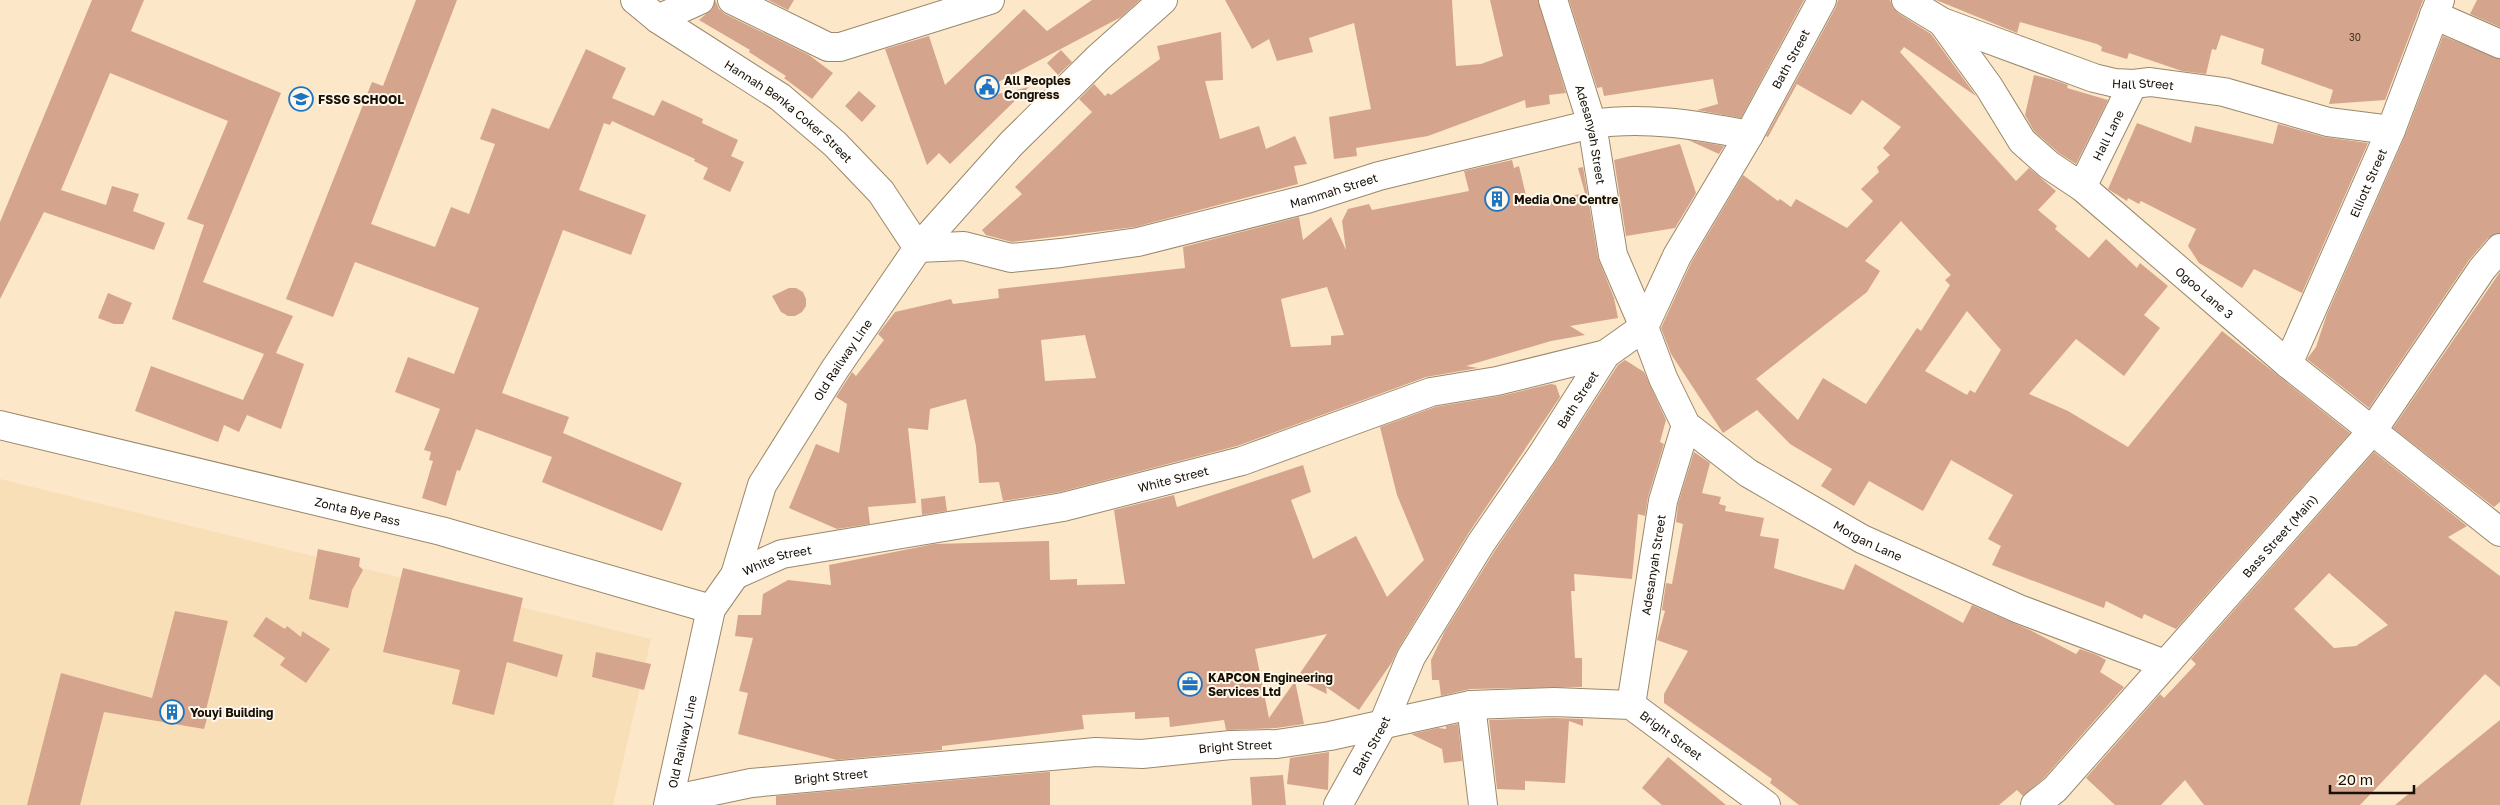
<svg xmlns="http://www.w3.org/2000/svg" width="2500" height="805" viewBox="0 0 2500 805" font-family="'Golos Text',sans-serif">
	<style>
		.built { fill: #f8dfb8 }
		.building { fill: #d5a48c; fill-rule: evenodd }
		.lines { fill: none; stroke-linecap: round; stroke-linejoin: round }
		.street-casing { stroke: #9b886b; stroke-width: 30 }
		.secondary-casing { stroke: #9b886b; stroke-width: 30 }
		.street { stroke: #fff; stroke-width: 28 }
		.secondary { stroke: #fff; stroke-width: 28 }
		.labels { text-anchor: middle; dominant-baseline: central; stroke-width: 4; stroke-linejoin: round; paint-order: stroke }
		.number-label { font-size: 10px; fill: #463527 }
		.street-label { font-size: 12px; fill: #171005; stroke: #fff7ea }
		.poi-label { font-size: 12px; font-weight: bold; fill: #171005; stroke: #fff7ea; text-anchor: start }
	</style>
	<rect width="100%" height="100%" fill="#fce7c8"/>
	<!-- built -->
	<polygon class="built" points="0,479 651,639 613,805 0,805"/>
	<!-- building -->
	<g class="building">
		<polygon points="92,0 144,0 131,31 281,93 203,282 293,316 276,353 304,364 281,429 247,415 239,432 224,425 218,442 135,411 151,366 243,400 264,354 172,319 204,225 187,219 228,121 110,73 61,190 106,205 112,186 139,194 133,211 165,223 154,250 44,212 0,299 0,222"/>
		<polygon points="416,0 457,0 371,224 435,247 451,207 469,214 495,144 480,139 492,108 549,129 586,49 626,68 612,98 654,116 662,100 703,119 702,123 738,140 731,156 744,162 730,192 703,179 708,168 694,161 695,159 612,121 610,125 604,123 579,190 646,215 631,255 563,230 502,393 569,417 563,433 682,483 662,531 542,482 552,457 476,429 460,471 457,470 446,506 422,498 433,461 429,460 431,452 424,450 440,409 395,392 408,357 454,374 479,308 355,262 333,317 286,299 372,82 383,86"/>
		<polygon points="715,0 719,9 725,14 809,55 833,73 812,99 784,78 786,76 749,52 750,50 699,20 712,9"/>
		<polygon points="768,0 794,0 788,10"/>
		<polygon points="1092,0 1140,0 1121,17 987,88 989,96 1029,87 950,164 939,153 927,165 885,49 929,36 945,85 1024,9 1047,31"/>
		<polygon points="1225,0 1452,0 1456,66 1481,64 1503,56 1490,0 1538,0 1566,93 1549,95 1550,104 1526,108 1525,100 1428,136 1356,148 1357,156 1334,159 1329,117 1371,109 1354,23 1309,38 1313,52 1277,61 1269,39 1252,49"/>
		<polygon points="1569,0 1804,0 1741,118 1697,110 1718,104 1713,79 1604,96 1602,87 1597,88"/>
		<path d="M 1838,0 L 1890,0 L 1893,8 L 1898,13 L 1931,34 L 1976,96 L 1904,47 L 1900,52 L 2016,181 L 2029,168 L 2056,191 L 2038,210 L 2057,226 L 2055,229 L 2089,258 L 2106,239 L 2137,268 L 2140,263 L 2168,286 L 2144,315 L 2160,328 L 2124,376 L 2076,339 L 2029,394 L 2068,411 L 2128,447 L 2222,331 L 2350,433 L 2176,629 L 2144,614 L 2142,619 L 2106,601 L 2104,608 L 1992,565 L 2001,546 L 1988,539 L 2013,495 L 1951,460 L 1923,511 L 1869,481 L 1854,506 L 1821,486 L 1832,469 L 1790,444 L 1757,410 L 1723,433 L 1671,354 L 1661,328 L 1691,263 L 1743,175 L 1778,201 L 1780,199 L 1791,207 L 1796,199 L 1847,228 L 1873,201 L 1861,189 L 1879,172 L 1877,167 L 1890,155 L 1883,148 L 1901,127 L 1862,100 L 1851,115 L 1797,84 L 1768,137 L 1766,136 L 1836,7 ZM 1901,221 L 1951,275 L 1945,280 L 1950,285 L 1921,331 L 1917,328 L 1866,404 L 1823,378 L 1798,420 L 1756,379 L 1867,292 L 1880,271 L 1865,261 ZM 1967,311 L 2001,350 L 1975,393 L 1970,390 L 1967,395 L 1925,371 Z"/>
		<polygon points="1936,0 2423,0 2385,100 2329,104 2333,90 2261,64 2264,49 2221,35 2216,50 2212,49 2206,74 2182,71 2129,53 2127,59 2101,51 2102,47 2097,44 2020,22 2017,33"/>
		<polygon points="2477,0 2500,0 2500,27 2470,14"/>
		<polygon points="1221,32 1223,80 1205,81 1220,139 1259,126 1266,149 1295,136 1307,164 1294,166 1298,184 1135,227 1012,242 986,235 982,230 1022,194 1015,187 1092,112 1079,99 1094,84 1105,96 1108,93 1111,95 1160,59 1157,46"/>
		<polygon points="2443,36 2500,59 2500,233 2488,238 2469,260 2369,408 2307,359 2316,347 2327,314 2405,136"/>
		<polygon points="1061,50 1072,62 1058,75 1047,63"/>
		<polygon points="2034,75 2054,80 2068,85 2067,88 2108,100 2076,164 2059,153 2034,131 2025,115"/>
		<polygon points="859,91 876,106 862,122 845,106"/>
		<polygon points="2137,123 2191,143 2195,126 2273,144 2278,124 2324,137 2368,143 2302,293 2254,269 2242,288 2199,263 2188,246 2196,229 2141,201 2139,204 2128,198 2127,201 2108,189"/>
		<polygon points="1688,140 1707,143 1724,146 1719,154"/>
		<polygon points="1680,144 1696,193 1675,228 1626,236 1614,160"/>
		<path d="M 1512,160 L 1514,168 L 1519,166 L 1528,204 L 1585,193 L 1578,168 L 1583,167 L 1598,258 L 1614,298 L 1618,318 L 1570,326 L 1585,335 L 1551,341 L 1466,366 L 1478,368 L 1426,377 L 1237,446 L 1060,492 L 1003,501 L 999,482 L 979,483 L 976,446 L 966,399 L 930,409 L 928,430 L 908,428 L 916,503 L 868,507 L 870,524 L 837,529 L 789,508 L 816,444 L 839,453 L 847,404 L 836,397 L 852,372 L 856,376 L 884,340 L 878,334 L 895,312 L 951,299 L 953,304 L 999,298 L 998,289 L 1185,268 L 1183,247 L 1299,217 L 1303,240 L 1331,217 L 1346,250 L 1342,221 L 1348,209 L 1369,204 L 1372,210 L 1469,191 L 1464,171 ZM 1327,287 L 1344,335 L 1331,336 L 1331,345 L 1291,347 L 1281,299 ZM 1085,335 L 1096,378 L 1045,381 L 1041,340 Z"/>
		<polygon points="2500,272 2500,502 2494,507 2393,428"/>
		<polygon points="789,288 796,288 803,292 806,299 806,306 802,312 795,316 788,316 781,312 772,296"/>
		<polygon points="108,293 132,303 123,324 114,324 98,318"/>
		<polygon points="1625,360 1644,372 1666,420 1660,442 1664,444 1648,497 1645,516 1638,514 1632,579 1574,574 1575,591 1571,591 1575,658 1582,658 1582,687 1470,689 1441,696 1439,680 1432,680 1431,660 1445,631 1494,552 1556,461 1618,365"/>
		<polygon points="1551,384 1556,385 1560,397 1468,534 1398,649 1392,662 1359,710 1326,687 1327,694 1296,679 1327,634 1255,649 1269,718 1295,681 1304,724 1276,728 1226,730 1224,720 1170,727 1169,717 1135,719 1135,712 1082,715 1084,729 942,746 942,750 837,760 738,734 748,693 739,691 753,638 735,636 738,615 761,615 763,594 788,580 831,585 829,565 934,544 1049,541 1050,580 1077,579 1077,585 1125,584 1114,510 1174,495 1177,507 1303,465 1311,492 1291,500 1313,559 1356,536 1387,597 1424,560 1397,495 1380,427 1435,407 1500,396"/>
		<polygon points="1694,452 1710,463 1702,493 1721,497 1719,504 1726,506 1725,511 1764,518 1760,536 1779,539 1774,568 1844,590 1855,564 1963,623 1972,605 2030,630 2076,654 2080,649 2097,655 2106,660 2100,672 2124,687 2044,778 2023,796 2017,790 1999,805 1799,805 1770,783 1772,779 1664,703 1664,694 1688,651 1657,640 1665,611 1662,610 1666,583 1672,584 1683,524 1676,522 1678,504"/>
		<path d="M 2374,452 L 2467,526 L 2448,537 L 2500,576 L 2500,687 L 2485,674 L 2360,805 L 2204,805 L 2185,780 L 2161,805 L 2115,805 L 2086,778 L 2160,694 L 2164,698 L 2196,664 L 2191,659 ZM 2329,573 L 2388,625 L 2356,646 L 2334,648 L 2294,609 Z"/>
		<polygon points="945,496 947,511 922,515 921,499"/>
		<polygon points="318,549 360,558 359,566 363,570 352,590 348,608 309,599"/>
		<polygon points="403,568 523,598 513,641 563,655 557,677 507,662 494,715 452,704 460,670 383,652"/>
		<polygon points="175,611 228,621 205,714 208,715 204,729 104,712 80,805 27,805 61,673 152,698"/>
		<polygon points="266,617 285,629 287,626 301,637 302,631 330,649 306,683 280,665 285,658 253,636"/>
		<polygon points="596,652 651,664 644,690 592,677"/>
		<polygon points="1554,718 1583,719 1583,726 1569,721 1565,783 1525,781 1525,790 1497,789 1489,720"/>
		<polygon points="2500,720 2500,805 2395,805"/>
		<polygon points="1458,724 1462,761 1444,763 1442,749 1411,734 1438,728 1446,729 1446,726"/>
		<polygon points="1329,752 1328,790 1287,784 1290,758"/>
		<polygon points="1668,757 1726,805 1662,805 1642,788"/>
		<polygon points="1047,772 1050,772 1050,805 776,805 776,796"/>
		<polygon points="1283,775 1286,805 1252,805 1250,777"/>
	</g>
	<g class="lines">
		<!-- street casing -->
		<g class="street-casing">
			<g id="street">
				<polyline points="732,0 828,47 840,47 990,0"/>
				<path id="s1" d="M 1553,0 L 1592,124 L 1613,255 L 1644,327 L 1663,378 L 1686,425 L 1748,473 L 1862,539 L 2019,609 L 2165,664"/>
				<path id="s2" d="M 1906,0 L 1942,22 L 2094,78 L 2115,83 L 2133,84 L 2150,82 L 2224,92 L 2328,122 L 2391,130"/>
				<polyline points="2434,15 2500,44"/>
				<polyline points="658,19 700,0"/>
				<path id="s3" d="M 1942,22 L 1989,87 L 2022,141 L 2049,165 L 2082,187 L 2288,364 L 2500,532"/>
				<path id="s4" d="M 2082,187 L 2133,84"/>
				<path id="s5" d="M 918,248 L 964,246 L 1011,258 L 1061,253 L 1138,242 L 1307,199 L 1379,176 L 1592,124 C 1645,116 1697,125 1749,135"/>
				<path id="s6" d="M 2288,364 L 2391,130 L 2440,0"/>
				<path id="s7" d="M 0,425 L 441,531 L 711,609"/>
				<path id="s8" d="M 735,575 L 782,554 L 1063,507 L 1242,461 L 1431,392 L 1497,381 L 1606,354"/>
				<polyline points="1471,705 1483,805"/>
				<path id="s9" d="M 1631,705 L 1663,501 L 1686,425"/>
				<path id="s10" d="M 671,800 L 751,783 L 1096,752 L 1142,754 L 1231,745 L 1277,744 L 1330,736 L 1471,705 L 1554,702 L 1631,705 L 1766,805"/>
				<path id="s11" d="M 1338,805 L 1383,724 L 1411,657 L 1481,543 L 1543,453 L 1606,354 L 1644,327 L 1677,256 L 1749,135 L 1822,0"/>
				<path id="s12" d="M 2035,805 L 2055,789 L 2373,430 L 2482,269 L 2500,248"/>
			</g>
		</g>
		<!-- secondary casing -->
		<g class="secondary-casing">
			<g id="secondary">
				<path id="s13" d="M 635,0 L 658,19 L 780,97 L 835,144 L 881,192 L 918,248"/>
				<path id="s14" d="M 668,805 L 711,609 L 735,575 L 762,485 L 835,369 L 918,248 L 1011,144 L 1098,58 L 1163,0"/>
			</g>
		</g>
		<!-- street -->
		<use href="#street" class="street"/>
		<!-- secondary -->
		<use href="#secondary" class="secondary"/>
	</g>
	<!-- icons -->
	<defs>
		<g id="civic-ring" transform="scale(1.25)"><circle r="9.5" fill="#fff7ea" stroke="#1d75c2" stroke-width="1.5"/><path d="M-.6-6.5H3V-4.5H.6V-3L4-1V1h2V6H-6V1h2V-1L-.6-3ZM-1.2 2.5V6h2.4V2.5Z" fill="#1d75c2"/></g>
		<g id="school-ring" transform="scale(1.25)"><circle r="9.5" fill="#fff7ea" stroke="#1d75c2" stroke-width="1.5"/><path d="M0-5L7-2L0 1L-7-2ZM-4 1L0 2.5L4 1V4Q0 6-4 4Z" fill="#1d75c2"/></g>
		<g id="building-ring" transform="scale(1.25)"><circle r="9.5" fill="#fff7ea" stroke="#1d75c2" stroke-width="1.5"/><path d="M-4-6H4V6H1V3H-1V6H-4ZM-2.5-4.3h1.7v1.8h-1.7ZM.8-4.3h1.7v1.8H.8ZM-2.5-1h1.7V.8h-1.7ZM.8-1h1.7V.8H.8Z" fill="#1d75c2"/></g>
		<g id="office-ring" transform="scale(1.25)"><circle r="9.5" fill="#fff7ea" stroke="#1d75c2" stroke-width="1.5"/><path d="M-6-3h4V-5.5h4V-3h4V5H-6ZM-1-4.5V-3h2v-1.5ZM-6 0V1H6V0Z" fill="#1d75c2"/></g>
	</defs>
	<g fill-rule="evenodd">
		<use href="#civic-ring" x="987" y="87"/>
		<use href="#school-ring" x="301" y="99"/>
		<use href="#building-ring" x="1497" y="199"/>
		<use href="#office-ring" x="1190" y="684"/>
		<use href="#building-ring" x="172" y="712"/>
	</g>
	<g class="labels">
		<!-- number labels -->
		<g class="number-label">
			<text x="2355" y="37">30</text>
		</g>
		<!-- street labels -->
		<g class="street-label">
			<text stroke="none"><textPath href="#s11" startOffset="878">Bath Street</textPath></text>
			<text stroke="none"><textPath href="#s2" startOffset="254">Hall Street</textPath></text>
			<text stroke="none"><textPath href="#s13" startOffset="190">Hannah Benka Coker Street</textPath></text>
			<text stroke="none"><textPath href="#s1" startOffset="140">Adesanyah Street</textPath></text>
			<text stroke="none"><textPath href="#s4" startOffset="58">Hall Lane</textPath></text>
			<text stroke="none"><textPath href="#s6" startOffset="198">Elliott Street</textPath></text>
			<text stroke="none"><textPath href="#s5" startOffset="425">Mammah Street</textPath></text>
			<text stroke="none"><textPath href="#s3" startOffset="381">Ogoo Lane 3</textPath></text>
			<text stroke="none"><textPath href="#s14" startOffset="485">Old Railway Line</textPath></text>
			<text stroke="none"><textPath href="#s11" startOffset="472">Bath Street</textPath></text>
			<text stroke="none"><textPath href="#s8" startOffset="450">White Street</textPath></text>
			<text stroke="none"><textPath href="#s7" startOffset="368">Zonta Bye Pass</textPath></text>
			<text stroke="none"><textPath href="#s12" startOffset="364">Bass Street (Main)</textPath></text>
			<text stroke="none"><textPath href="#s1" startOffset="664">Morgan Lane</textPath></text>
			<text stroke="none"><textPath href="#s8" startOffset="45">White Street</textPath></text>
			<text stroke="none"><textPath href="#s9" startOffset="142">Adesanyah Street</textPath></text>
			<text stroke="none"><textPath href="#s10" startOffset="1018">Bright Street</textPath></text>
			<text stroke="none"><textPath href="#s14" startOffset="65">Old Railway Line</textPath></text>
			<text stroke="none"><textPath href="#s11" startOffset="68">Bath Street</textPath></text>
			<text stroke="none"><textPath href="#s10" startOffset="568">Bright Street</textPath></text>
			<text stroke="none"><textPath href="#s10" startOffset="162">Bright Street</textPath></text>
		</g>
		<!-- poi labels -->
		<g class="poi-label">
			<text x="1004" y="80">All Peoples<tspan x="1004" dy="14">Congress</tspan></text>
			<text x="318" y="99">FSSG SCHOOL</text>
			<text x="1514" y="199">Media One Centre</text>
			<text x="1208" y="677">KAPCON Engineering<tspan x="1208" dy="14">Services Ltd</tspan></text>
			<text x="190" y="712">Youyi Building</text>
		</g>
	</g>
	<!-- scale -->
	<path d="M2330 785v8h84v-8" fill="none" stroke="#171005" stroke-width="2.5"/>
	<text x="2338" y="785" font-size="15" fill="#171005" stroke="#fff7ea" stroke-width="4" paint-order="stroke">20 m</text>
</svg>
